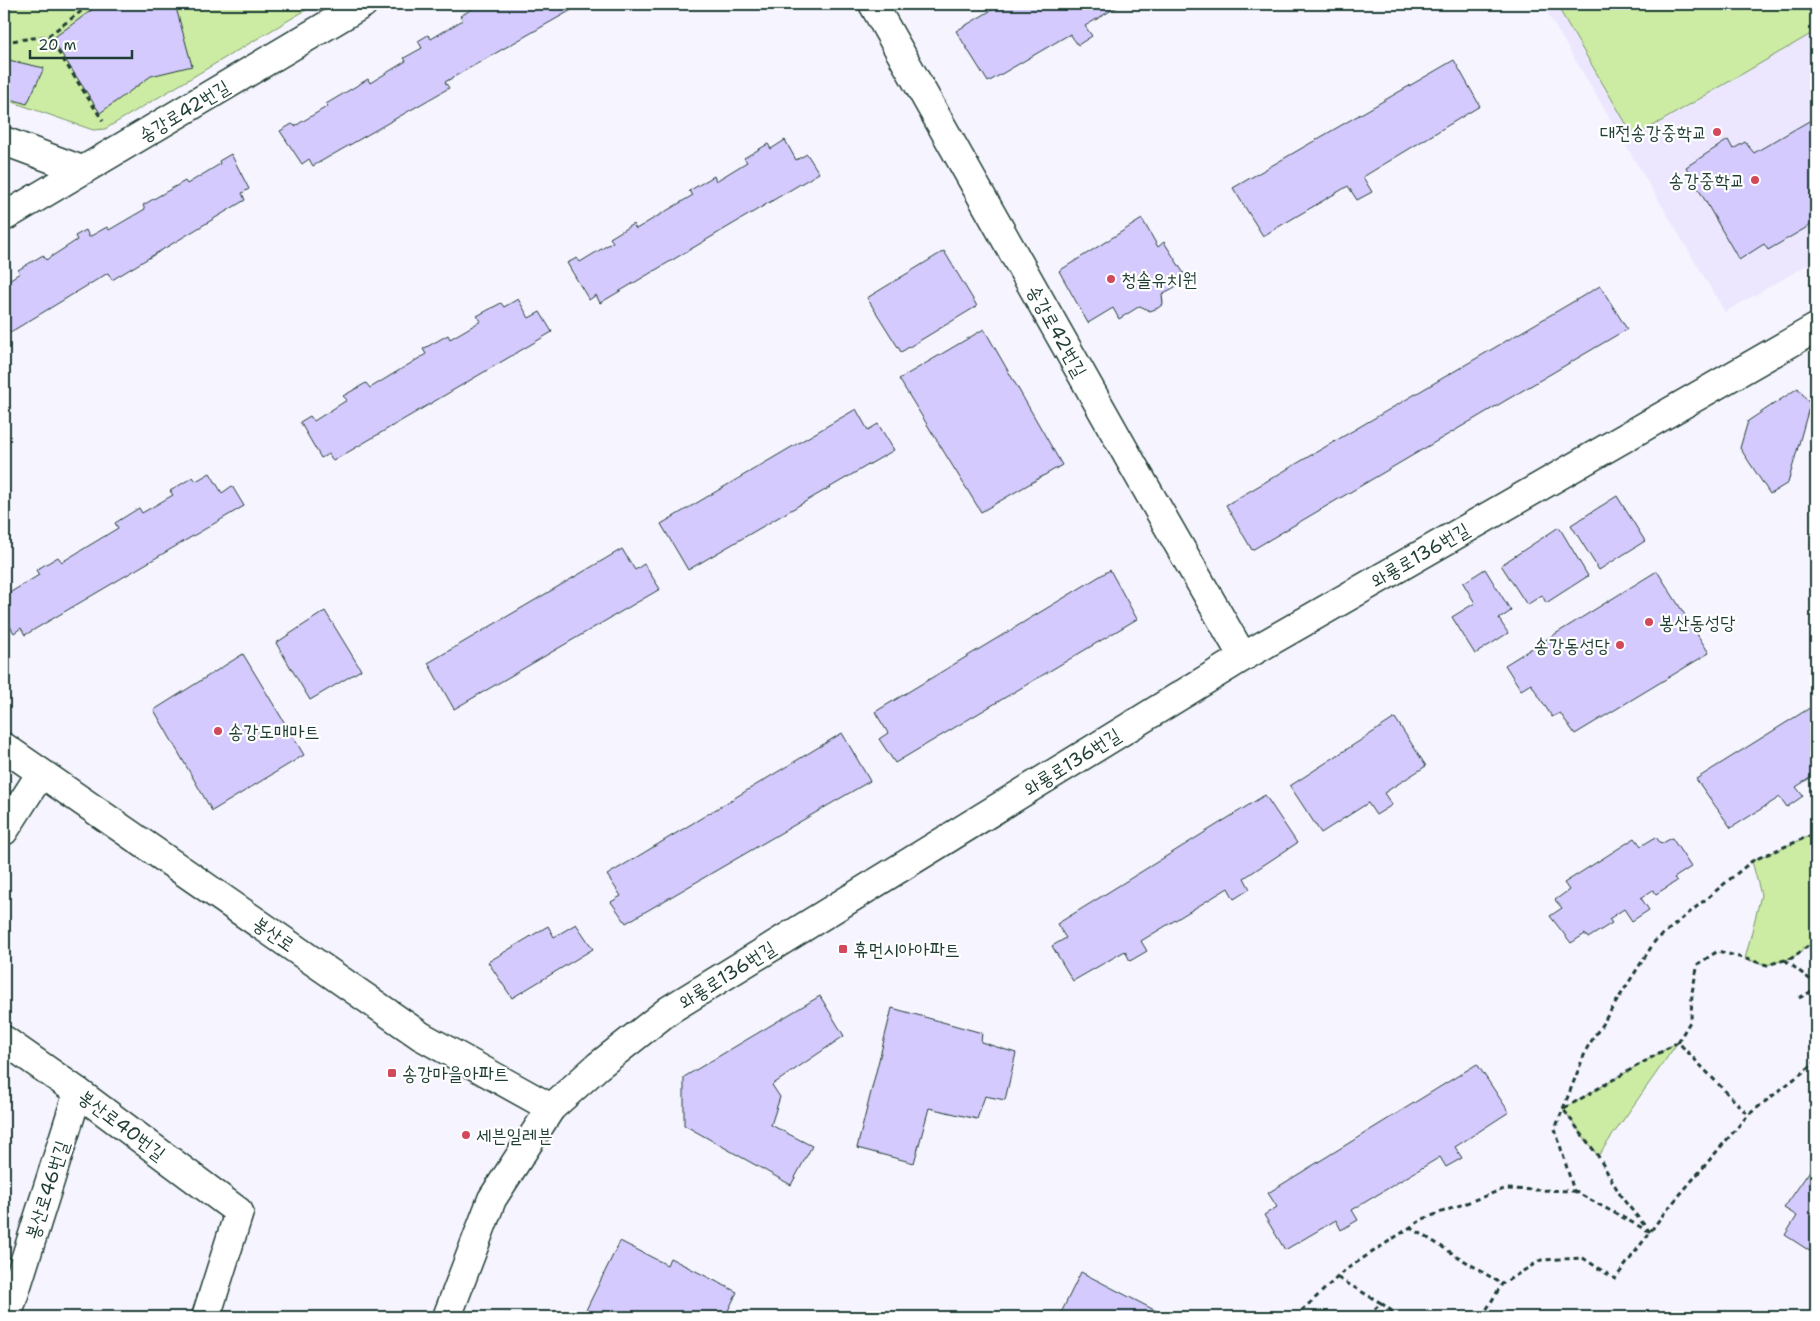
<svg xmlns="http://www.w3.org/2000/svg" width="1820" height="1321" viewBox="0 0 1820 1321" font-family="'Shantell Sans','Poor Story',sans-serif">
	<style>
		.built { fill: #ece7fe }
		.green { fill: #cceba3; stroke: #76946c }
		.building { fill: #d4cafd; stroke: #1f3d34 }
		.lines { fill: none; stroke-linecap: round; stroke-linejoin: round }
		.minor-casing { stroke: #1f3d34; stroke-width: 31 }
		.major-casing { stroke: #1f3d34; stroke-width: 31 }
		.path { stroke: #1f3d34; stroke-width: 3; stroke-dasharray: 5 4; stroke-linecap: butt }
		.minor { stroke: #fff; stroke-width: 28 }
		.major { stroke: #fff; stroke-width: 28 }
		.poi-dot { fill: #d1495b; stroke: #fff; stroke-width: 2 }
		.labels { text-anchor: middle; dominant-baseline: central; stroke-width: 4.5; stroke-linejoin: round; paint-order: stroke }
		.street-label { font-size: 19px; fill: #1f3d34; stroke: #fff }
		.poi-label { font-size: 19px; fill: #1f3d34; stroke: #fff; text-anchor: start }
	</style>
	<rect width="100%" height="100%" fill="#f6f4ff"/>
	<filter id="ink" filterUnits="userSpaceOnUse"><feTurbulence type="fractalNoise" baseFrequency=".02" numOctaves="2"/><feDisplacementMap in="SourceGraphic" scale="10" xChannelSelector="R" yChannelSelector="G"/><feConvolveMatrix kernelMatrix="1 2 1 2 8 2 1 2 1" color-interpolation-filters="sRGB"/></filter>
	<g filter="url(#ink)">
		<!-- built -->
		<polygon class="built" points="1542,4 1816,4 1816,260 1725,312"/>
		<!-- green -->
		<g class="green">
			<polygon points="4,4 316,4 105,129 93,130 4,99"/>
			<polygon points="1556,4 1816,4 1816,31 1634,137"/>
			<polygon points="1816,833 1816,940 1792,958 1767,965 1745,959 1761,895 1752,861"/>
			<polygon points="1678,1042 1598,1156 1563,1109"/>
		</g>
		<!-- building -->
		<g class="building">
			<polygon points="100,4 175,4 192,66 151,76 100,113 52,39"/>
			<polygon points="481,4 487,4 488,6 490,4 582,4 445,82 449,88 313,166 309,159 302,164 280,131 292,124 295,126 328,106 326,104 368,79 370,83 406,61 404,58 422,48 418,41 428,35 431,39 463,20 460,16"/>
			<polygon points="1002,4 1122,4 1085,26 1092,36 1078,45 1070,34 988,82 956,31"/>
			<polygon points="4,59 44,68 27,104 4,97"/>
			<polygon points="1454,60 1480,106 1363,177 1372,192 1357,200 1348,186 1263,236 1233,188"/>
			<polygon points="1816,117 1816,222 1768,250 1764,244 1739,260 1686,167 1728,140 1733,149 1745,142 1754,153"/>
			<polygon points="785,140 796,160 807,154 819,173 600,303 596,295 589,300 567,263 577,258 580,262 613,242 610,238 633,224 636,229 693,195 689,191 714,176 716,181 747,162 744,158 768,144 771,149"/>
			<polygon points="231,154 249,189 242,193 245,200 112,280 108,273 4,336 4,283 20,273 18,270 43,255 46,260 77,240 75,236 86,230 89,237 107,227 109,230 145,209 143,205 185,181 187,184 220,164 219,161"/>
			<polygon points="1142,219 1158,247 1164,242 1188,280 1162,294 1163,304 1158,308 1150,311 1140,306 1119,319 1113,308 1088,323 1059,271"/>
			<polygon points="944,251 977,306 901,352 867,298"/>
			<polygon points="1600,286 1627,329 1252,550 1226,505"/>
			<polygon points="518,299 529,318 540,312 552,332 333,461 329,454 321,458 300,422 310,416 314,421 347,400 343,396 366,383 370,388 426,354 423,349 448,335 450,339 481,321 477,316 501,303 504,307"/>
			<polygon points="984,329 1062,465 981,512 899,379"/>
			<polygon points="1798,388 1810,404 1788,483 1770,494 1740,448 1748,421"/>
			<polygon points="856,409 868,430 878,424 894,450 688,570 661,524"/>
			<polygon points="210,473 222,493 232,486 244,506 25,635 21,628 14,633 4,616 4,592 6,595 39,575 36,570 58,557 62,562 118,528 115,523 139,508 142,513 173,495 170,491 193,477 196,481"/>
			<polygon points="1617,496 1645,541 1599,570 1571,525"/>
			<polygon points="1559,527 1588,576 1546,603 1542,595 1527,605 1501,565"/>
			<polygon points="622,549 635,570 644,564 660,589 454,709 428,663"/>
			<polygon points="1485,569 1511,611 1499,619 1508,633 1475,654 1452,617 1475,603 1463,583"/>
			<polygon points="1110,570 1137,619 895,763 879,739 888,733 875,712"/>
			<polygon points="1657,571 1709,653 1575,734 1560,713 1552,717 1531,684 1521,690 1505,665"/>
			<polygon points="325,611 361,670 310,700 276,643"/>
			<polygon points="243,654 304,755 212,811 154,710"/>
			<polygon points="1816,704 1816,774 1796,787 1803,796 1787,807 1780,797 1731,828 1696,779"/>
			<polygon points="1395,718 1426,766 1384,793 1392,805 1376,815 1368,803 1321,833 1290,786"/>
			<polygon points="842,733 870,781 626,923 611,902 621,896 607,875"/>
			<polygon points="1265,795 1297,843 1244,878 1250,889 1234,899 1228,888 1141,941 1147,951 1130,961 1125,951 1073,981 1052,946 1066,938 1057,924"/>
			<polygon points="1656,837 1661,844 1672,838 1691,867 1674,878 1677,881 1656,894 1653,890 1641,898 1649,910 1632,921 1624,909 1609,919 1612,923 1588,938 1585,934 1571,943 1550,916 1562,908 1555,900 1569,890 1564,883 1635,838 1641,846"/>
			<polygon points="576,924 593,949 512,998 488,962 548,926 554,937"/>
			<polygon points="820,996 844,1036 772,1085 780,1097 771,1125 812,1146 791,1185 684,1125 684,1077"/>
			<polygon points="892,1008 982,1033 981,1042 1016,1053 1005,1100 985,1096 977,1119 929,1108 914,1163 857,1148"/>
			<polygon points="1477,1064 1509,1112 1455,1147 1462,1158 1446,1167 1440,1157 1352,1210 1358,1220 1341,1230 1336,1220 1285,1250 1264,1215 1277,1207 1268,1193"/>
			<polygon points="1816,1162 1816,1255 1785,1235 1797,1216 1784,1208"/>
			<polygon points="620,1241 667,1265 670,1258 737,1292 725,1317 587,1317 589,1312 586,1310"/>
			<polygon points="1081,1272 1164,1315 1163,1317 1059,1317"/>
		</g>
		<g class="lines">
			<!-- minor casing -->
			<g class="minor-casing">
				<g id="minor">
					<polyline points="873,4 1134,467 1243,657"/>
					<polyline points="4,141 82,170"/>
					<polyline points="4,217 363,4"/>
					<polyline points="4,831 41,773"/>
					<polyline points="4,1040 78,1092 239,1212 206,1317"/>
					<polyline points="7,1317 78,1092"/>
				</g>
			</g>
			<!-- major casing -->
			<g class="major-casing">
				<g id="major">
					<polyline points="4,747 421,1036 551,1108"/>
					<polyline points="447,1317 492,1199 551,1108 598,1066 669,1010 1243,657 1816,328"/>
				</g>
			</g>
			<!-- path -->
			<g class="path">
				<polyline points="48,36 103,121"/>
				<polyline points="4,42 48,36 91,4"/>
				<polyline points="1785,960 1816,984"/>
				<polyline points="1799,998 1816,989"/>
				<polyline points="1678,1042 1691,1020 1692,992 1698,964 1718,951 1767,965 1792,958 1816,940"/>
				<polyline points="1574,1191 1648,1231"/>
				<polyline points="1410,1227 1502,1284"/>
				<polyline points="1650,1232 1622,1198 1598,1156 1563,1109 1678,1042 1748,1115"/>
				<polyline points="1338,1278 1381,1303 1367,1317"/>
				<polyline points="1381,1303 1400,1317"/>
				<polyline points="1295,1317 1345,1270 1423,1219 1504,1189 1574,1191 1555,1129 1587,1048 1655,941 1752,861 1816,833"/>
				<polyline points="1482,1317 1502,1284 1541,1260 1583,1258 1615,1279 1665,1212 1748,1115 1816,1062"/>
			</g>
			<!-- minor -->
			<use href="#minor" class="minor"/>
			<!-- major -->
			<use href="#major" class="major"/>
		</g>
	</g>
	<!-- markers -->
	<g class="poi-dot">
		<circle cx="1717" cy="132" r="5"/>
		<circle cx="1755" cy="180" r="5"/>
		<circle cx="1111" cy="279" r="5"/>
		<circle cx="1649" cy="622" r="5"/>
		<circle cx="1620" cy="645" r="5"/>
		<circle cx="218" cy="731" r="5"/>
		<rect x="838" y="944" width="10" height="10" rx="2.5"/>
		<rect x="387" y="1068" width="10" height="10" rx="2.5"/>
		<circle cx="466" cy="1135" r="5"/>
	</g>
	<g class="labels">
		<!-- street labels -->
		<g class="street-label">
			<text transform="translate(184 111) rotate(-31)">송강로42번길</text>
			<text transform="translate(1057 331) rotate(61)">송강로42번길</text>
			<text transform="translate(1420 555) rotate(-30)">와룡로136번길</text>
			<text transform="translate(1072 762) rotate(-32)">와룡로136번길</text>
			<text transform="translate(274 934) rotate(35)">봉산로</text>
			<text transform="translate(727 975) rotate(-32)">와룡로136번길</text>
			<text transform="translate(122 1125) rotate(37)">봉산로40번길</text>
			<text transform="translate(47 1190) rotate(-72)">봉산로46번길</text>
		</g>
		<!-- poi labels -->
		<g class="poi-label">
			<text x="1707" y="132" text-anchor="end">대전송강중학교</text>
			<text x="1745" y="180" text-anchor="end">송강중학교</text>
			<text x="1121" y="279">청솔유치원</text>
			<text x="1659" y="622">봉산동성당</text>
			<text x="1610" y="645" text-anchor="end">송강동성당</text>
			<text x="228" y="731">송강도매마트</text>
			<text x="853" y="949">휴먼시아아파트</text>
			<text x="402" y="1073">송강마을아파트</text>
			<text x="476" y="1135">세븐일레븐</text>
		</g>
	</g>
	<!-- margin -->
	<rect width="1820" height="1321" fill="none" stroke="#fff" stroke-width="20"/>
	<rect x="10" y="10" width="1800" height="1301" fill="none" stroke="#1f3d34" stroke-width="2" filter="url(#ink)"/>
	<!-- scale -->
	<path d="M30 50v8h102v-8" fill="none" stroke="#1f3d34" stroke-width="2.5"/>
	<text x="38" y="50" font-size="15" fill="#1f3d34" stroke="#ffffff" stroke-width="4" paint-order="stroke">20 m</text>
</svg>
